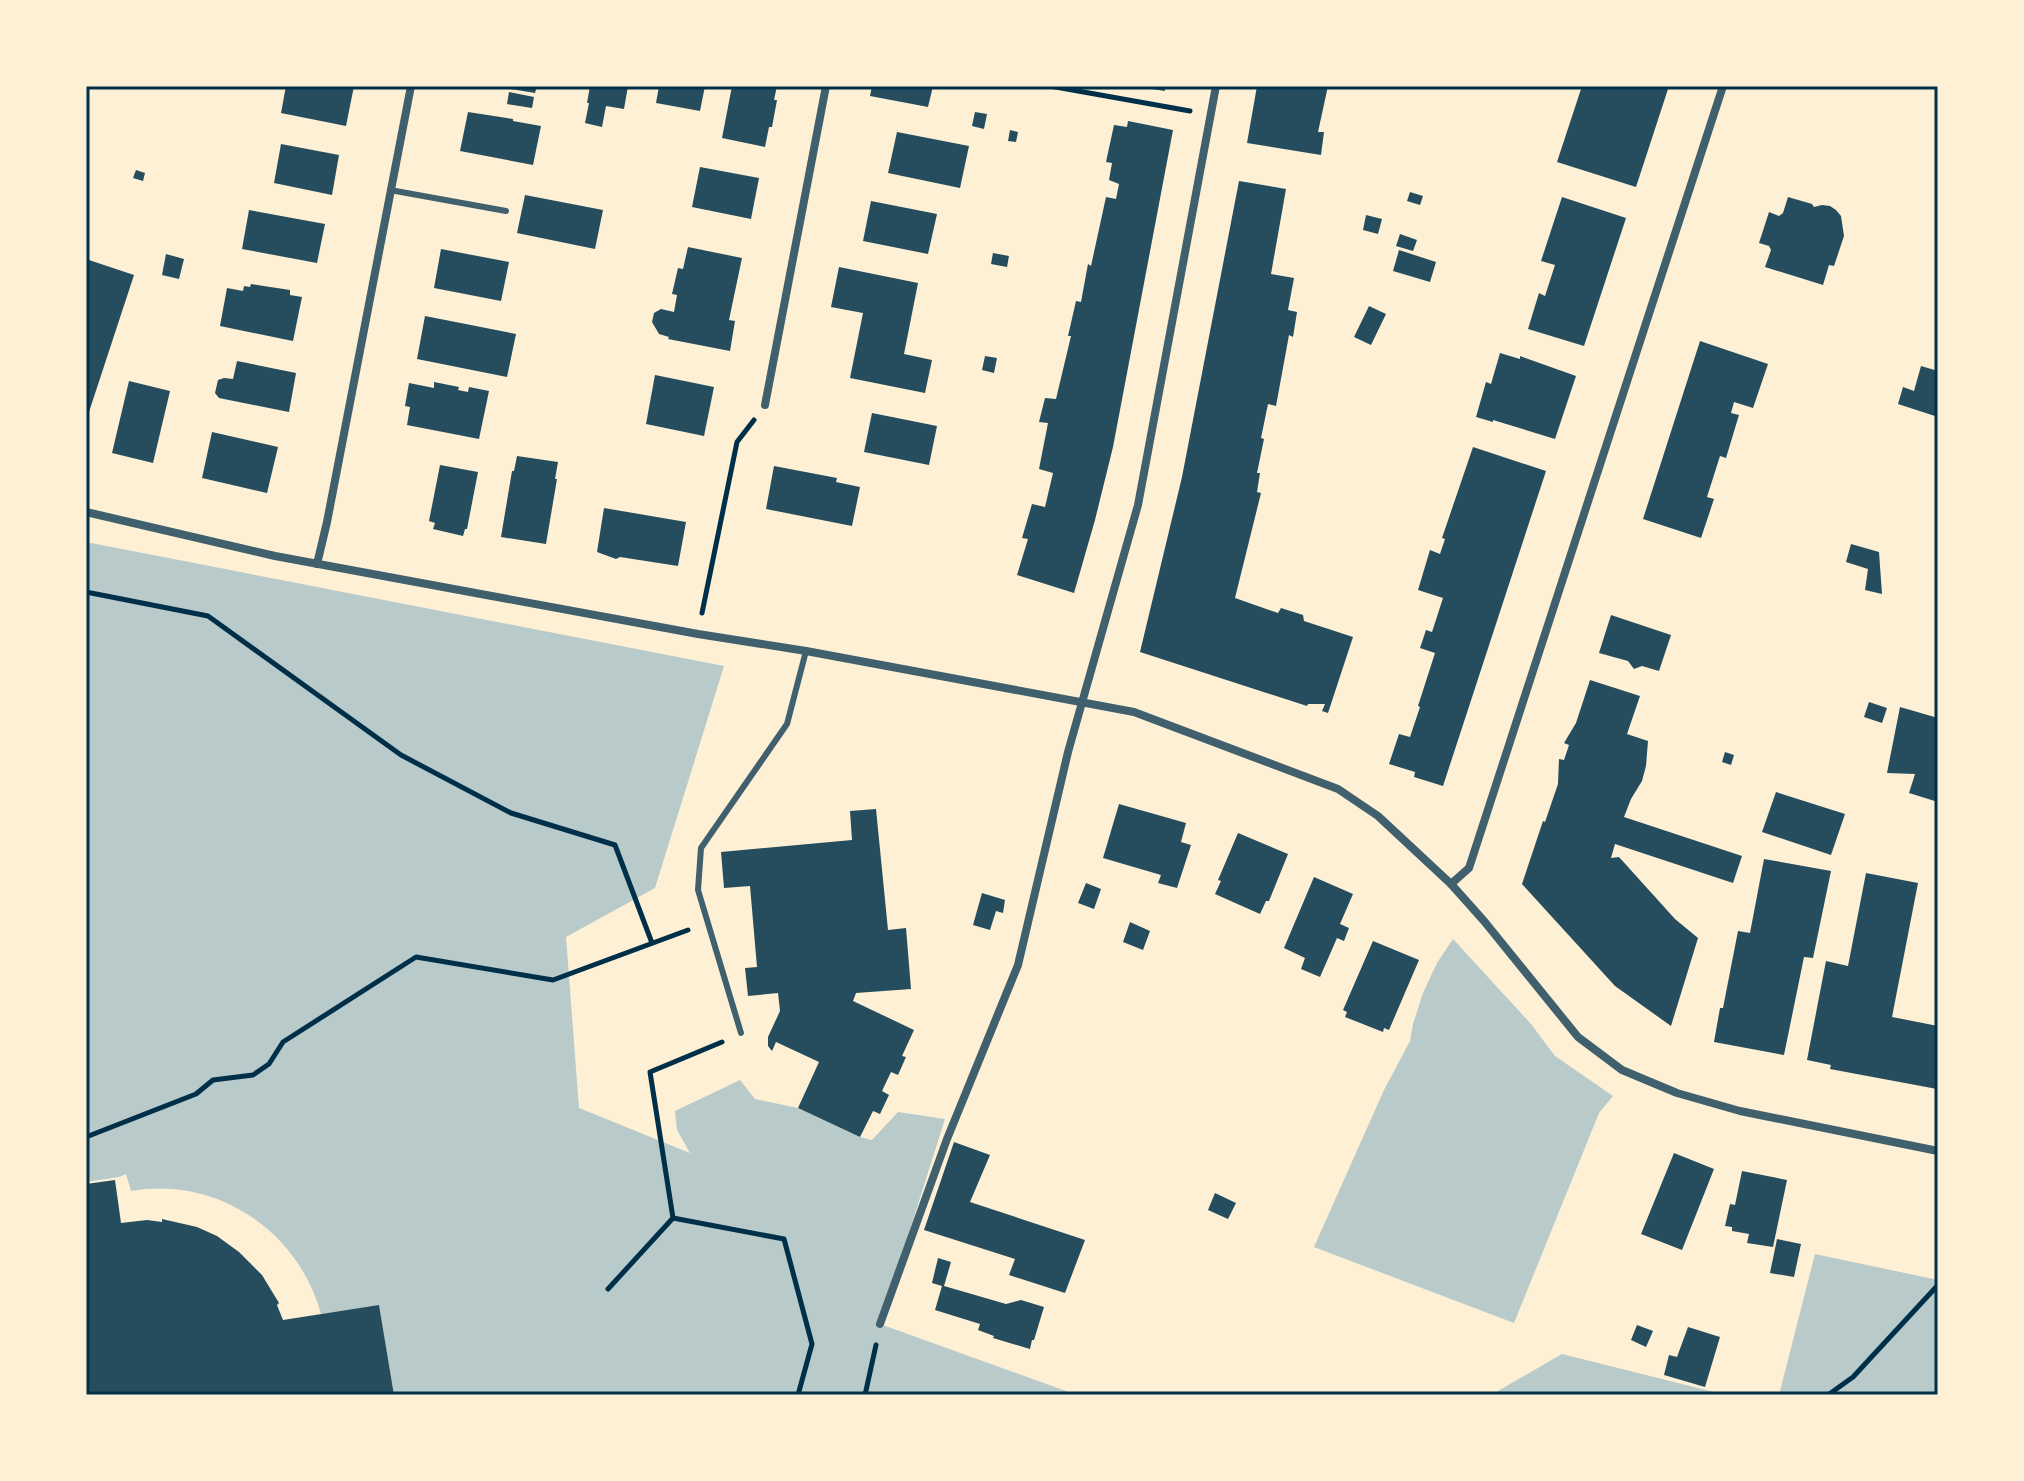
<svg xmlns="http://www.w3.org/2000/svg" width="2024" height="1481" viewBox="0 0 2024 1481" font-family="Cabin,sans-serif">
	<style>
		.green { fill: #b9caca }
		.building { fill: #264d5e }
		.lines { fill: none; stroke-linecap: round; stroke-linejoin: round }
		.path { stroke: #003049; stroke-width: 5 }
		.service { stroke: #3f606c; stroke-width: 6 }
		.minor { stroke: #3f606c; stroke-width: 8 }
		.neatline { fill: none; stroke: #003049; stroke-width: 3 }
	</style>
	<rect width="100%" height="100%" fill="#fdf0d5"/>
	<!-- green -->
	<g class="green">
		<path d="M 86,542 L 724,666 L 655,888 L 566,937 L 579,1108 L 690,1153 L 677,1130 L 675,1111 L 740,1080 L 755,1099 L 798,1108 L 860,1137 L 872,1140 L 898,1112 L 945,1119 L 880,1324 L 1077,1395 L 394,1395 L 379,1306 L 321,1314 C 298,1230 216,1176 131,1191 L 126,1174 L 119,1177 L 86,1182 Z"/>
		<polygon points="1453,939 1531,1024 1555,1056 1613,1096 1599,1113 1514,1323 1314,1247 1384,1090 1410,1041 1413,1024 1423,993 1437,963"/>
		<polygon points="1815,1254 1938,1280 1938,1395 1779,1395"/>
		<polygon points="1562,1354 1726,1395 1491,1395"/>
	</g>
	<!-- building -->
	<g class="building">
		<polygon points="286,86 354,86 346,126 281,113"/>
		<polygon points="506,86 537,86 535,93 505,88"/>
		<polygon points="590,86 628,86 624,109 606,106 602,127 585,123 589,103 587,103"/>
		<polygon points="659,86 705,86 700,111 656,103"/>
		<polygon points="732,86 777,86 774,100 777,100 772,127 769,127 765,147 722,138"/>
		<polygon points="872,86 933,86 928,107 870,96"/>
		<polygon points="1145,86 1165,86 1165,91 1145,88"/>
		<polygon points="1257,86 1328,86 1318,132 1324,132 1321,155 1247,143"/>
		<polygon points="1582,86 1669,86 1636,187 1557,162"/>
		<polygon points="509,92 534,97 532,108 507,104"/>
		<polygon points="468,112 513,119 513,121 541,126 533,165 460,151"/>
		<polygon points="975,112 987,114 984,129 972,126"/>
		<polygon points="1128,121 1173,130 1113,447 1095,520 1074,593 1017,575 1028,539 1022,538 1032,504 1045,507 1053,473 1039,469 1048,423 1039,422 1045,398 1056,399 1071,336 1068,336 1076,301 1081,302 1088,264 1091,266 1106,197 1116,199 1119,184 1109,180 1112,163 1106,162 1114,125 1127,127"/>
		<polygon points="1010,130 1018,132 1016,142 1008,141"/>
		<polygon points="897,132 969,146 960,188 888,173"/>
		<polygon points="281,144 339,155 332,195 274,183"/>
		<polygon points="700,167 759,178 751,219 692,207"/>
		<polygon points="136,170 145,173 143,181 133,178"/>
		<polygon points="1239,181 1286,189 1271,274 1294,278 1288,310 1297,312 1293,337 1289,335 1276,406 1268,404 1261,438 1264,439 1257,473 1260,473 1257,492 1261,493 1235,598 1278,613 1281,608 1303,615 1304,621 1353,637 1328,713 1322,711 1325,704 1308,704 1307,706 1140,652 1182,477"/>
		<polygon points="1410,192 1423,196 1420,205 1407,201"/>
		<polygon points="525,195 603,210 595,249 517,233"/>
		<polygon points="1562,197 1626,218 1584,346 1528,329 1539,293 1545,296 1555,265 1541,261"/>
		<polygon points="1788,197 1812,204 1814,207 1822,205 1830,206 1836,210 1841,216 1844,236 1834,266 1829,265 1823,285 1765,267 1771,250 1769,246 1759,243 1769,212 1779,216 1783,213"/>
		<polygon points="871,201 937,214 928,254 863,241"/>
		<polygon points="249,210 325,224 317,263 242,249"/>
		<polygon points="1366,215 1382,219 1378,234 1363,230"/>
		<polygon points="1400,234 1417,240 1413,251 1396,246"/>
		<polygon points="688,247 742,258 729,320 735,321 730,351 668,339 669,337 659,334 652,322 654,313 661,309 674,312 677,295 672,294 678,268 683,269"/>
		<polygon points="441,249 509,262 501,301 434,288"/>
		<polygon points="1399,250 1436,262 1430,282 1393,271"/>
		<polygon points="993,253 1009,256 1007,267 991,264"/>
		<polygon points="166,254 184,259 179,279 162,275"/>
		<polygon points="86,259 134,275 87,418 86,418"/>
		<polygon points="839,267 918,283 904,354 932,360 925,393 850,378 863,313 831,307"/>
		<polygon points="251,284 290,290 290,295 302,297 293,341 220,326 227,288 243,291 244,286 250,287"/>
		<polygon points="1369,306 1386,314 1371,345 1354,337"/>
		<polygon points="425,316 516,334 507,377 417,359"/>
		<polygon points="1700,341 1768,364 1753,408 1734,402 1731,413 1739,415 1726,458 1720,456 1707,497 1714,499 1701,538 1643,519"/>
		<polygon points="1500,353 1520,359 1520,356 1576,376 1555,439 1493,420 1493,422 1476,417 1486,382 1491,384"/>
		<polygon points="985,356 997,358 994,373 982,370"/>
		<polygon points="237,361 296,373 289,412 219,398 215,393 218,380 224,378 233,379"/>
		<polygon points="1921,366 1938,371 1938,417 1898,404 1903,387 1914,391"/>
		<polygon points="655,375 714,387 704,436 646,424"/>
		<polygon points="129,381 170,391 153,463 112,453"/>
		<polygon points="434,382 459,387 458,390 468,392 469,387 489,391 479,439 407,425 410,407 405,406 409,383 434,388"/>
		<polygon points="872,413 937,426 929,465 864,452"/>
		<polygon points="212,432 278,447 267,493 202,478"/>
		<polygon points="1473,447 1546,471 1443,786 1414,777 1415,772 1389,764 1399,734 1410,737 1420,707 1418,706 1435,653 1420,648 1426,630 1432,632 1443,598 1418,590 1430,550 1440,554 1445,539 1442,538"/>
		<polygon points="517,456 558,462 555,479 557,479 546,544 501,537 512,471 514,471"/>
		<polygon points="440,465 478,472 467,529 465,529 463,536 433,529 435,523 429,521"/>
		<polygon points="774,466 837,478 836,482 860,487 852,526 766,509"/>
		<polygon points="604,508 686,522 678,566 620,557 616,559 597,552"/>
		<polygon points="1851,544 1879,552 1882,594 1865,590 1868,569 1846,562"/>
		<polygon points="1611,615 1671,635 1659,671 1642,666 1634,669 1628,661 1599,653"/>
		<polygon points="1590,680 1640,696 1627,734 1648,741 1646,766 1642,781 1631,799 1624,817 1742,856 1733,883 1615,844 1611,858 1619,857 1675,919 1698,938 1671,1026 1615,986 1522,884 1543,821 1545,822 1558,784 1559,759 1564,760 1569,745 1564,743 1576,723"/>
		<polygon points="1869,702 1887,708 1882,723 1864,717"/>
		<polygon points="1900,707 1938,718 1938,802 1909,793 1915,774 1887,773"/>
		<polygon points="1725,752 1734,755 1731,765 1722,762"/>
		<polygon points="1776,792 1845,814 1831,855 1762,832"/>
		<polygon points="1119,804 1186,823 1181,842 1191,845 1177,888 1158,883 1161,875 1103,858"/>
		<polygon points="876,809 888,930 906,928 911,989 856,993 853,1001 914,1030 902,1056 906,1057 898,1075 891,1072 882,1091 889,1095 880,1114 873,1111 860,1137 798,1108 819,1062 776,1042 772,1051 768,1046 768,1037 780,1011 778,993 748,996 745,968 757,967 750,886 724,888 721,852 852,840 850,811"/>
		<polygon points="1238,833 1288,854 1269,901 1266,901 1260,914 1215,894 1221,881 1218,880"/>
		<polygon points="1764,859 1831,871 1813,958 1804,957 1784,1055 1714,1042 1720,1008 1723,1008 1738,931 1750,933"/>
		<polygon points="1866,873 1918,883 1892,1017 1938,1026 1937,1089 1830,1069 1831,1065 1807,1060 1826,961 1848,966"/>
		<polygon points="1314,877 1353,894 1340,924 1349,928 1344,941 1337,938 1320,977 1301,969 1305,958 1284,948"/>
		<polygon points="1086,883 1101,889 1094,909 1078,903"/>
		<polygon points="982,893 1005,900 1003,913 996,911 990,930 973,925"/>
		<polygon points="1130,922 1150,931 1143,950 1123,942"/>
		<polygon points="1373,941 1419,960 1389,1030 1384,1028 1383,1032 1345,1017 1347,1012 1343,1010"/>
		<polygon points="954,1142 990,1155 970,1202 1085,1240 1065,1293 1009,1275 1015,1259 924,1230"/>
		<polygon points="1674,1153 1714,1169 1682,1250 1641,1234"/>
		<polygon points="1742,1171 1787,1180 1773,1247 1747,1243 1749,1234 1732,1231 1732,1227 1725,1226 1730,1204 1735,1205"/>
		<polygon points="115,1180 121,1223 147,1220 162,1222 162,1219 197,1227 217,1236 239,1252 262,1275 279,1303 277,1305 283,1320 379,1305 394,1395 86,1395 86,1184"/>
		<polygon points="1215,1193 1236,1203 1228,1219 1208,1210"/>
		<polygon points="1777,1239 1801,1244 1794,1277 1770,1273"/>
		<polygon points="938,1258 951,1262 944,1286 1006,1304 1021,1300 1044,1307 1034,1340 1032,1340 1030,1349 993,1338 994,1336 978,1330 980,1324 935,1310 942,1286 932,1283"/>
		<polygon points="1637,1325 1653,1331 1646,1347 1631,1340"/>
		<polygon points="1688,1327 1720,1337 1705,1387 1664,1375 1669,1355 1677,1357"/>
	</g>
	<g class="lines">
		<!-- path -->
		<g class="path">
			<polyline points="1050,86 1190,111"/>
			<polyline points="86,592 208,616 401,755 511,813 615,845 652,943"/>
			<polyline points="702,613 737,442 754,420"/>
			<polyline points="86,1137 196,1094 213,1080 253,1075 269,1064 283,1042 416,957 553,980 688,930"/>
			<polyline points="673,1218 784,1239 812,1344 798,1395"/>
			<polyline points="608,1289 673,1218 650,1072 722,1042"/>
			<polyline points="865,1395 876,1345"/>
			<polyline points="1828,1395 1853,1377 1938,1285"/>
		</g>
		<!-- service -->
		<g class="service">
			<polyline points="390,190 506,211"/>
			<polyline points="741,1033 698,890 701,848 787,724 806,651"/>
		</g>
		<!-- minor -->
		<g class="minor">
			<polyline points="765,405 826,86"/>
			<polyline points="86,512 275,556 698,634 806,651 1134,712 1338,789 1378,816 1451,884 1484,921 1578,1037 1622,1070 1677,1093 1740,1111 1938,1151"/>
			<polyline points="317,564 327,522 411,86"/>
			<polyline points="1451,884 1469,868 1723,86"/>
			<polyline points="880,1324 947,1139 1018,965 1068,752 1138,505 1216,86"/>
		</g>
	</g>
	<!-- border -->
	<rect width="2024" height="1481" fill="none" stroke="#fdf0d5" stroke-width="176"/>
	<rect x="88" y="88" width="1848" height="1305" class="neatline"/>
</svg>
